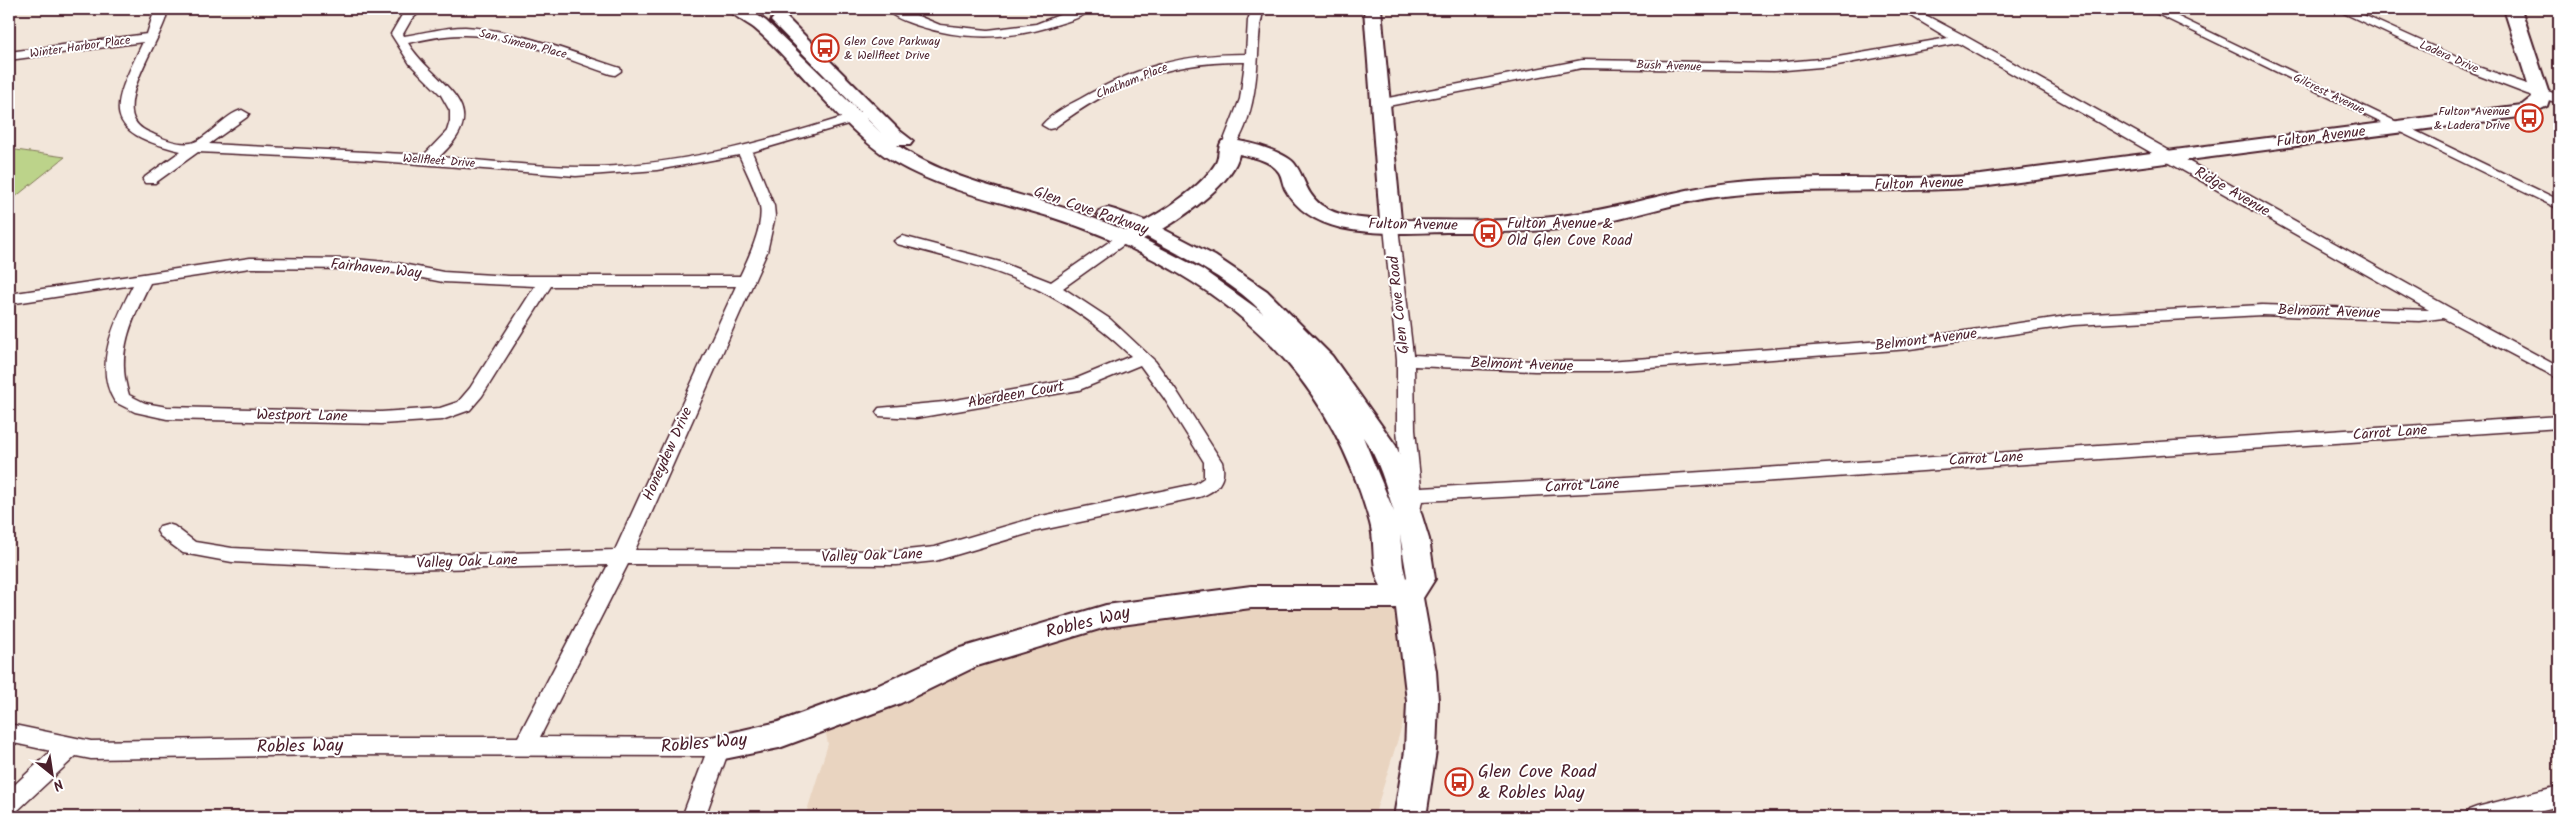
<svg xmlns="http://www.w3.org/2000/svg" width="2568" height="826" viewBox="0 0 2568 826" font-family="Kalam,sans-serif">
	<style>
		.built { fill: #e9d4c0 }
		.green { fill: #bcd38a; stroke: #83795a }
		.lines { fill: none; stroke-linecap: round; stroke-linejoin: round }
		.street-casing { stroke: #4a1f2b; stroke-width: 3 }
		.secondary-casing { stroke: #4a1f2b; stroke-width: 4 }
		.street { fill: #fff; fill-rule: evenodd }
		.secondary { fill: #fff; fill-rule: evenodd }
		.labels { text-anchor: middle; dominant-baseline: central; stroke-width: 4; stroke-linejoin: round; paint-order: stroke }
		.far-poi-label { font-size: 12px; fill: #4a1f2b; stroke: #fff; text-anchor: start }
		.far-street-label { font-size: 12px; fill: #4a1f2b; stroke: #fff }
		.street-label { font-size: 15px; fill: #4a1f2b; stroke: #fff }
		.poi-label { font-size: 15px; fill: #4a1f2b; stroke: #fff; text-anchor: start }
		.near-street-label { font-size: 18px; fill: #4a1f2b; stroke: #fff }
		.near-poi-label { font-size: 18px; fill: #4a1f2b; stroke: #fff; text-anchor: start }
	</style>
	<rect width="100%" height="100%" fill="#f2e6da"/>
	<filter id="ink" filterUnits="userSpaceOnUse"><feTurbulence type="fractalNoise" baseFrequency=".02" numOctaves="2"/><feDisplacementMap in="SourceGraphic" scale="10" xChannelSelector="R" yChannelSelector="G"/><feConvolveMatrix kernelMatrix="1 2 1 2 8 2 1 2 1" color-interpolation-filters="sRGB"/></filter>
	<g filter="url(#ink)">
		<!-- built -->
		<polygon class="built" points="1227,604 1401,608 1405,716 1374,817 805,817 828,744 825,729 963,670 1109,619"/>
		<!-- green -->
		<polygon class="green" points="9,149 65,157 9,202"/>
		<g class="lines">
			<!-- street casing -->
			<g class="street-casing">
				<g id="street">
					<path d="M 155,9 L 167,9 L 166,17 C 159,42 120,97 135,121 C 139,128 146,131 153,134 C 163,139 179,145 191,143 C 205,141 225,114 242,110 L 249,114 L 247,117 L 209,144 L 424,155 L 447,131 L 450,121 L 450,111 L 441,95 L 410,64 L 391,34 L 402,15 L 410,9 L 423,9 L 411,20 L 403,34 L 404,36 C 424,33 445,27 465,27 C 518,30 570,52 620,68 L 621,71 L 615,75 L 610,74 C 563,58 512,34 461,35 C 443,35 426,39 408,43 C 434,86 498,104 439,157 C 492,161 545,168 598,167 C 688,164 777,139 862,111 L 872,111 L 874,114 L 872,117 L 752,152 L 774,206 L 775,216 L 767,252 L 635,550 L 897,551 L 935,547 L 1037,517 L 1195,484 L 1204,478 L 1204,462 L 1164,398 L 1140,365 L 1079,390 L 916,418 L 879,416 L 876,412 L 879,408 L 944,402 L 1075,379 L 1131,356 C 1055,284 996,269 897,244 L 894,241 L 902,236 L 1000,262 L 1051,282 L 1119,235 L 1129,235 L 1132,238 L 1129,241 L 1063,288 L 1110,319 L 1155,361 L 1176,390 L 1222,462 C 1227,481 1216,492 1199,497 L 1037,531 L 935,561 L 897,565 L 628,564 L 540,737 L 719,738 L 727,740 L 730,747 L 705,817 L 682,817 L 705,756 L 330,755 L 91,759 L 76,756 L 17,811 L 9,814 L 9,790 L 51,751 L 9,742 L 9,724 L 91,741 L 330,737 L 518,737 L 608,565 L 399,570 L 232,562 L 183,553 L 160,536 L 157,531 L 160,526 L 167,524 L 174,526 L 195,542 L 232,548 L 399,556 L 615,550 L 736,286 L 551,286 L 482,396 L 470,410 L 442,420 L 381,424 L 167,419 L 135,412 L 115,402 C 92,365 116,319 133,285 L 9,304 L 9,294 L 250,258 L 354,259 L 397,263 L 443,272 L 509,276 L 740,276 C 748,259 764,225 760,206 C 755,188 746,171 739,155 L 657,170 L 576,176 L 367,160 L 198,152 L 155,183 L 145,183 L 143,180 L 145,177 L 181,151 C 98,131 112,107 143,42 L 9,60 L 9,52 L 147,34 ZM 250,268 L 354,269 L 397,273 L 443,282 L 535,286 L 470,388 L 458,402 L 440,408 L 381,412 L 167,407 L 145,403 L 129,395 C 115,354 132,319 150,283 Z"/>
					<path d="M 886,9 L 901,9 L 940,25 L 988,30 L 1036,24 L 1075,9 L 1090,9 C 1084,17 1069,21 1059,24 C 1011,40 964,41 916,25 C 907,22 892,17 886,9 Z"/>
					<path d="M 1252,9 L 1264,9 C 1259,24 1259,39 1258,55 C 1256,86 1252,121 1234,148 L 1224,148 L 1222,145 L 1240,99 L 1245,62 C 1168,61 1115,83 1054,128 L 1049,129 L 1042,125 C 1051,114 1068,105 1080,99 C 1136,67 1181,54 1246,54 L 1248,20 Z"/>
					<polygon points="1900,9 1914,9 1965,36 2452,309 2559,367 2559,379 2443,318 2419,321 2262,315 2074,325 1910,349 1608,371 1535,371 1414,366 1415,430 1421,488 1626,477 2559,416 2559,428 1626,491 1422,501 1420,511 1413,513 1406,511 1404,506 1397,430 1397,360 1384,227 1391,223 1398,227 1413,355 1535,361 1608,361 1910,339 2074,315 2262,305 2429,310 1958,43 1832,66 1774,71 1582,68 1378,108 1371,104 1378,100 1582,60 1774,63 1832,58 1948,38"/>
					<polygon points="2147,9 2162,9 2559,200 2559,209"/>
					<polygon points="2335,9 2350,9 2481,68 2559,95 2559,103 2527,94 2472,73"/>
					<polygon points="2559,786 2559,806 2515,817 2465,817 2469,810 2477,807"/>
				</g>
			</g>
			<!-- secondary casing -->
			<g class="secondary-casing">
				<path id="secondary" d="M 729,9 L 748,9 L 766,21 L 881,133 L 771,21 L 774,17 L 786,17 L 900,131 L 913,141 L 910,145 L 897,145 C 941,175 993,187 1044,202 C 1072,210 1100,220 1127,231 L 1128,229 L 1101,218 L 1097,214 L 1101,210 L 1108,208 L 1115,210 L 1145,221 C 1170,207 1201,187 1216,163 C 1220,156 1217,148 1222,141 C 1238,137 1283,151 1294,163 C 1305,177 1305,193 1321,205 C 1338,217 1359,218 1380,220 L 1364,9 L 1381,9 L 1401,220 C 1459,220 1518,223 1575,214 C 1630,206 1683,187 1739,182 C 1819,174 1900,182 1981,175 L 2522,105 L 2532,97 L 2504,9 L 2521,9 L 2550,97 L 2547,106 L 2527,116 L 1981,187 C 1895,194 1809,186 1723,196 C 1678,201 1635,217 1590,225 C 1542,233 1494,232 1446,232 C 1410,233 1375,235 1341,228 C 1317,222 1297,211 1285,189 C 1282,183 1282,175 1278,171 C 1270,160 1252,157 1239,154 C 1235,181 1185,216 1163,229 L 1215,256 L 1267,291 L 1332,356 L 1396,446 L 1412,484 L 1429,539 L 1435,579 L 1423,598 L 1436,671 L 1438,701 L 1436,751 L 1426,817 L 1394,817 L 1405,751 L 1407,701 L 1396,608 L 1251,608 L 1106,627 L 977,666 L 901,703 L 779,748 L 719,760 L 708,756 L 703,747 L 708,738 L 778,722 L 879,685 L 957,649 L 1106,605 L 1251,586 L 1381,586 C 1370,566 1376,544 1370,523 C 1353,462 1327,408 1285,360 C 1226,292 1137,244 1051,217 C 998,201 942,190 894,162 C 852,136 822,95 787,60 C 777,49 766,38 754,28 C 746,22 734,17 729,9 ZM 1147,237 C 1187,259 1231,280 1263,313 L 1203,270 L 1143,239 ZM 1363,437 C 1379,459 1386,486 1394,512 ZM 1400,535 L 1407,577 L 1406,578 L 1403,566 Z"/>
			</g>
			<!-- street -->
			<use href="#street" class="street"/>
			<!-- secondary -->
			<use href="#secondary" class="secondary"/>
		</g>
	</g>
	<!-- icons -->
	<defs>
		<g id="bus-ring" transform="scale(1.4375)"><circle r="9.5" fill="#fff" stroke="#c8321e" stroke-width="1.5"/><path d="M-5-6H5V4H4V6H2V4H-2V6H-4V4H-5ZM-3.5-4V0h7V-4ZM-3.5 1.2v1.5H-2V1.2ZM2 1.2v1.5H3.5V1.2Z" fill="#c8321e"/></g>
	</defs>
	<g fill-rule="evenodd">
		<use href="#bus-ring" x="825" y="48"/>
		<use href="#bus-ring" x="2529" y="118"/>
		<use href="#bus-ring" x="1488" y="233"/>
		<use href="#bus-ring" x="1459" y="782"/>
	</g>
	<g class="labels">
		<!-- far-poi labels -->
		<g class="far-poi-label">
			<text x="844" y="41">Glen Cove Parkway<tspan x="844" dy="14">&amp; Wellfleet Drive</tspan></text>
			<text x="2510" y="111" text-anchor="end">Fulton Avenue<tspan x="2510" dy="14">&amp; Ladera Drive</tspan></text>
		</g>
		<!-- far-street labels -->
		<g class="far-street-label">
			<text transform="translate(523 44) rotate(14)">San Simeon Place</text>
			<text transform="translate(80 47) rotate(-8)">Winter Harbor Place</text>
			<text transform="translate(2449 57) rotate(24)">Ladera Drive</text>
			<text transform="translate(1669 66) rotate(2)">Bush Avenue</text>
			<text transform="translate(1132 81) rotate(-22)">Chatham Place</text>
			<text transform="translate(2329 94) rotate(26)">Gilcrest Avenue</text>
			<text transform="translate(439 161) rotate(4)">Wellfleet Drive</text>
		</g>
		<!-- street labels -->
		<g class="street-label">
			<text transform="translate(2321 137) rotate(-7)">Fulton Avenue</text>
			<text transform="translate(1919 184) rotate(-2)">Fulton Avenue</text>
			<text transform="translate(2232 192) rotate(30)">Ridge Avenue</text>
			<text transform="translate(1091 211) rotate(19)">Glen Cove Parkway</text>
			<text transform="translate(1413 225) rotate(1)">Fulton Avenue</text>
			<text transform="translate(376 269) rotate(6)">Fairhaven Way</text>
			<text transform="translate(1399 305) rotate(-96)">Glen Cove Road</text>
			<text transform="translate(2329 312) rotate(2)">Belmont Avenue</text>
			<text transform="translate(1926 340) rotate(-7)">Belmont Avenue</text>
			<text transform="translate(1522 365) rotate(2)">Belmont Avenue</text>
			<text transform="translate(1016 395) rotate(-10)">Aberdeen Court</text>
			<text transform="translate(302 416) rotate(1)">Westport Lane</text>
			<text transform="translate(2390 433) rotate(-4)">Carrot Lane</text>
			<text transform="translate(668 454) rotate(-66)">Honeydew Drive</text>
			<text transform="translate(1986 459) rotate(-3)">Carrot Lane</text>
			<text transform="translate(1582 486) rotate(-3)">Carrot Lane</text>
			<text transform="translate(872 556) rotate(-2)">Valley Oak Lane</text>
			<text transform="translate(467 562) rotate(-2)">Valley Oak Lane</text>
		</g>
		<!-- poi labels -->
		<g class="poi-label">
			<text x="1507" y="224">Fulton Avenue &amp;<tspan x="1507" dy="17">Old Glen Cove Road</tspan></text>
		</g>
		<!-- near-street labels -->
		<g class="near-street-label">
			<text transform="translate(1088 623) rotate(-14)">Robles Way</text>
			<text transform="translate(704 744) rotate(-5)">Robles Way</text>
			<text transform="translate(300 747) rotate(-1)">Robles Way</text>
		</g>
		<!-- near-poi labels -->
		<g class="near-poi-label">
			<text x="1478" y="772">Glen Cove Road<tspan x="1478" dy="21">&amp; Robles Way</tspan></text>
		</g>
	</g>
	<!-- margin -->
	<rect width="2568" height="826" fill="none" stroke="#fff" stroke-width="30"/>
	<rect x="15" y="15" width="2538" height="796" fill="none" stroke="#4a1f2b" stroke-width="2" filter="url(#ink)"/>
	<!-- north arrow -->
	<g transform="translate(52 774) rotate(150)" stroke="#ffffff" stroke-width="4" paint-order="stroke">
	<path d="M0-4L9 19L0 12L-9 19Z" fill="#4a1f2b"/>
	<text y="-8" font-size="14" font-weight="bold" text-anchor="middle" fill="#4a1f2b">N</text>
	</g>
</svg>
